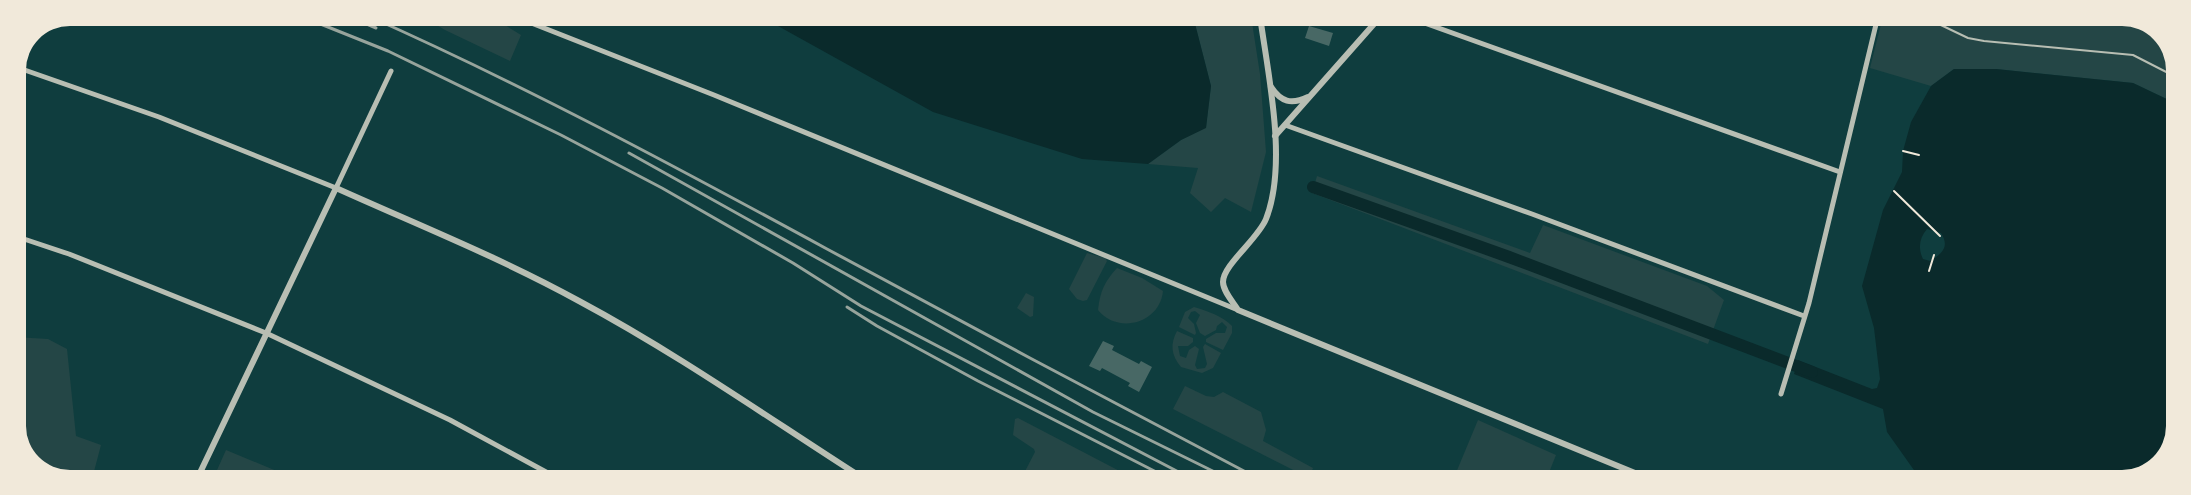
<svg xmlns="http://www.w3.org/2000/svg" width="2191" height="495" viewBox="0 0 2191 495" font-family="Commissioner,sans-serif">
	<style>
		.green { fill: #244646 }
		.water { fill: #0a2a2b; fill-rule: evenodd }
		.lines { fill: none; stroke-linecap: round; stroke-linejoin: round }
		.canal { stroke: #0a2a2b; stroke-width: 12 }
		.building { fill: #486865 }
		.path { stroke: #f1e9da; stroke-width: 2 }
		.service { stroke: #b8beb3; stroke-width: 2 }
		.minor { stroke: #b8beb3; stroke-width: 5 }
		.tertiary { stroke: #b8beb3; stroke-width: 6 }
		.rail { stroke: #97a49c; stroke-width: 3 }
	</style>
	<rect width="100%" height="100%" fill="#0f3d3e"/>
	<!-- green -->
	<g class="green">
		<polygon points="445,15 493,15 501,18 505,25 521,35 510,61 445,30 425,18"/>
		<polygon points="1193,16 1251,16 1260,74 1266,152 1251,212 1225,198 1211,212 1190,193 1198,168 1148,164 1181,140 1206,127 1211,86"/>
		<polygon points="1883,16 2132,16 2162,33 2176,63 2175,103 2133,83 1996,69 1954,69 1931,86 1870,68"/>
		<polygon points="1317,176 1530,253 1543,225 1707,286 1724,300 1708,344 1312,193"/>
		<polygon points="1087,253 1105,258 1107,261 1087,300 1083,301 1077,299 1069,289"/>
		<path d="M 1117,268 L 1142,278 L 1163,291 C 1160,323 1118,335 1098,310 C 1100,291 1105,281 1117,268 Z"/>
		<polygon points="1026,293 1034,297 1033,316 1030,317 1017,308"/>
		<path d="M 1194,307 C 1207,311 1223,316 1232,326 L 1232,333 L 1223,350 L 1206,342 L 1206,339 L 1216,333 L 1225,333 L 1227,327 L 1222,322 L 1217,326 L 1216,330 L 1205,336 L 1200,333 L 1196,323 L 1200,315 L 1195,311 L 1191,312 L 1188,318 L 1194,324 L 1196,333 L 1195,335 L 1179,327 L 1185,312 Z"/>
		<path d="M 1177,331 L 1193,338 L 1193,342 L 1188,346 L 1178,346 L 1180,356 L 1186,358 L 1189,350 L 1195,346 L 1199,349 L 1195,365 L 1197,369 L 1205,368 L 1207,364 L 1203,347 L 1205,344 L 1221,353 L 1213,368 L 1202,373 L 1181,367 C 1171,355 1170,344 1177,331 Z"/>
		<polygon points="15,337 48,339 67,349 76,436 101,445 92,479 59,479 29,462 15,432"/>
		<polygon points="1185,386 1206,396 1214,397 1223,392 1261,412 1266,430 1263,441 1313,468 1309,478 1173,409"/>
		<polygon points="1018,418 1131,477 1130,479 1021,479 1035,452 1034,449 1013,435 1015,419"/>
		<polygon points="1478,420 1556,455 1546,480 1528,480 1514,474 1511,480 1453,480"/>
		<polygon points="226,450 279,472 276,479 213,479"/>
	</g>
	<!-- water -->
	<g class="water">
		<polygon points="747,15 1193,16 1211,86 1206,128 1181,140 1148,164 1082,159 933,112 778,26"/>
		<path d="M 1954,69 L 1996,69 L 2133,83 L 2175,103 L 2175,436 L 2157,467 L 2121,480 L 1921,480 L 1887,432 L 1883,409 L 1794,374 L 1798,360 L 1872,389 L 1877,388 L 1880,379 L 1874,328 L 1862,286 L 1883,210 L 1902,172 L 1903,151 L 1911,122 L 1931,86 ZM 1927,229 L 1941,233 C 1950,247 1942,254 1930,261 L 1923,259 C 1918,249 1919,238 1927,229 Z"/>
	</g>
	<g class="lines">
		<!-- canal -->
		<polyline class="canal" points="1313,187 1509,257 1812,372"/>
	</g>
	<!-- building -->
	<g class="building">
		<polygon points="1309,26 1333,33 1329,46 1305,38"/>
		<polygon points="1103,341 1114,346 1112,350 1139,364 1141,361 1152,367 1139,392 1128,386 1130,383 1102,368 1100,371 1089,366"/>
	</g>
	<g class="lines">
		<!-- path -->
		<g class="path">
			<polyline points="1903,151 1919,155"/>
			<polyline points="1894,191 1940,236"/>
			<polyline points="1929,271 1934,255"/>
		</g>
		<!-- service -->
		<polyline class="service" points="1922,16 1968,38 1984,41 2133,55 2176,77"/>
		<!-- minor -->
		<g class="minor">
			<polyline points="511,15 714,95 1238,310"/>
			<polyline points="1405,16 1840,172"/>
			<polyline points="16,67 159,117 336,188 391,71"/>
			<polyline points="1285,125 1532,214 1804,316"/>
			<polyline points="15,236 69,254 266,333 450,420 559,479"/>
			<polyline points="1781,394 1809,303 1878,16"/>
		</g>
		<!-- tertiary -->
		<g class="tertiary">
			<path d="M 1260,16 C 1268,75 1288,163 1266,219 C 1258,239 1223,265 1223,282 C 1223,291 1233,302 1238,310 L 1652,480"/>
			<path d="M 1271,87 C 1281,102 1291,105 1308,97"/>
			<polyline points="1275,136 1381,16"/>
			<path d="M 197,479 L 336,188 C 418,225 501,258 579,301 C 678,354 770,419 864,479"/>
		</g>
		<!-- rail -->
		<g class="rail">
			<polyline points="298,15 388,51 561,135 662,188 793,263 861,306 1192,479"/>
			<polyline points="346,15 376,28"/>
			<path d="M 366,15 C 524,85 676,167 827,249 C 971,327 1116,404 1261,480"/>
			<polyline points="629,153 1093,412 1231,480"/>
			<polyline points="847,307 877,326 978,381 1170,479"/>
		</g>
	</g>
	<!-- crop -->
	<path d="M0 0H2191V495H0ZM70 26H2122A44 44 0 0 1 2166 70V426A44 44 0 0 1 2122 470H70A44 44 0 0 1 26 426V70A44 44 0 0 1 70 26Z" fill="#f1e9da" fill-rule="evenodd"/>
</svg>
